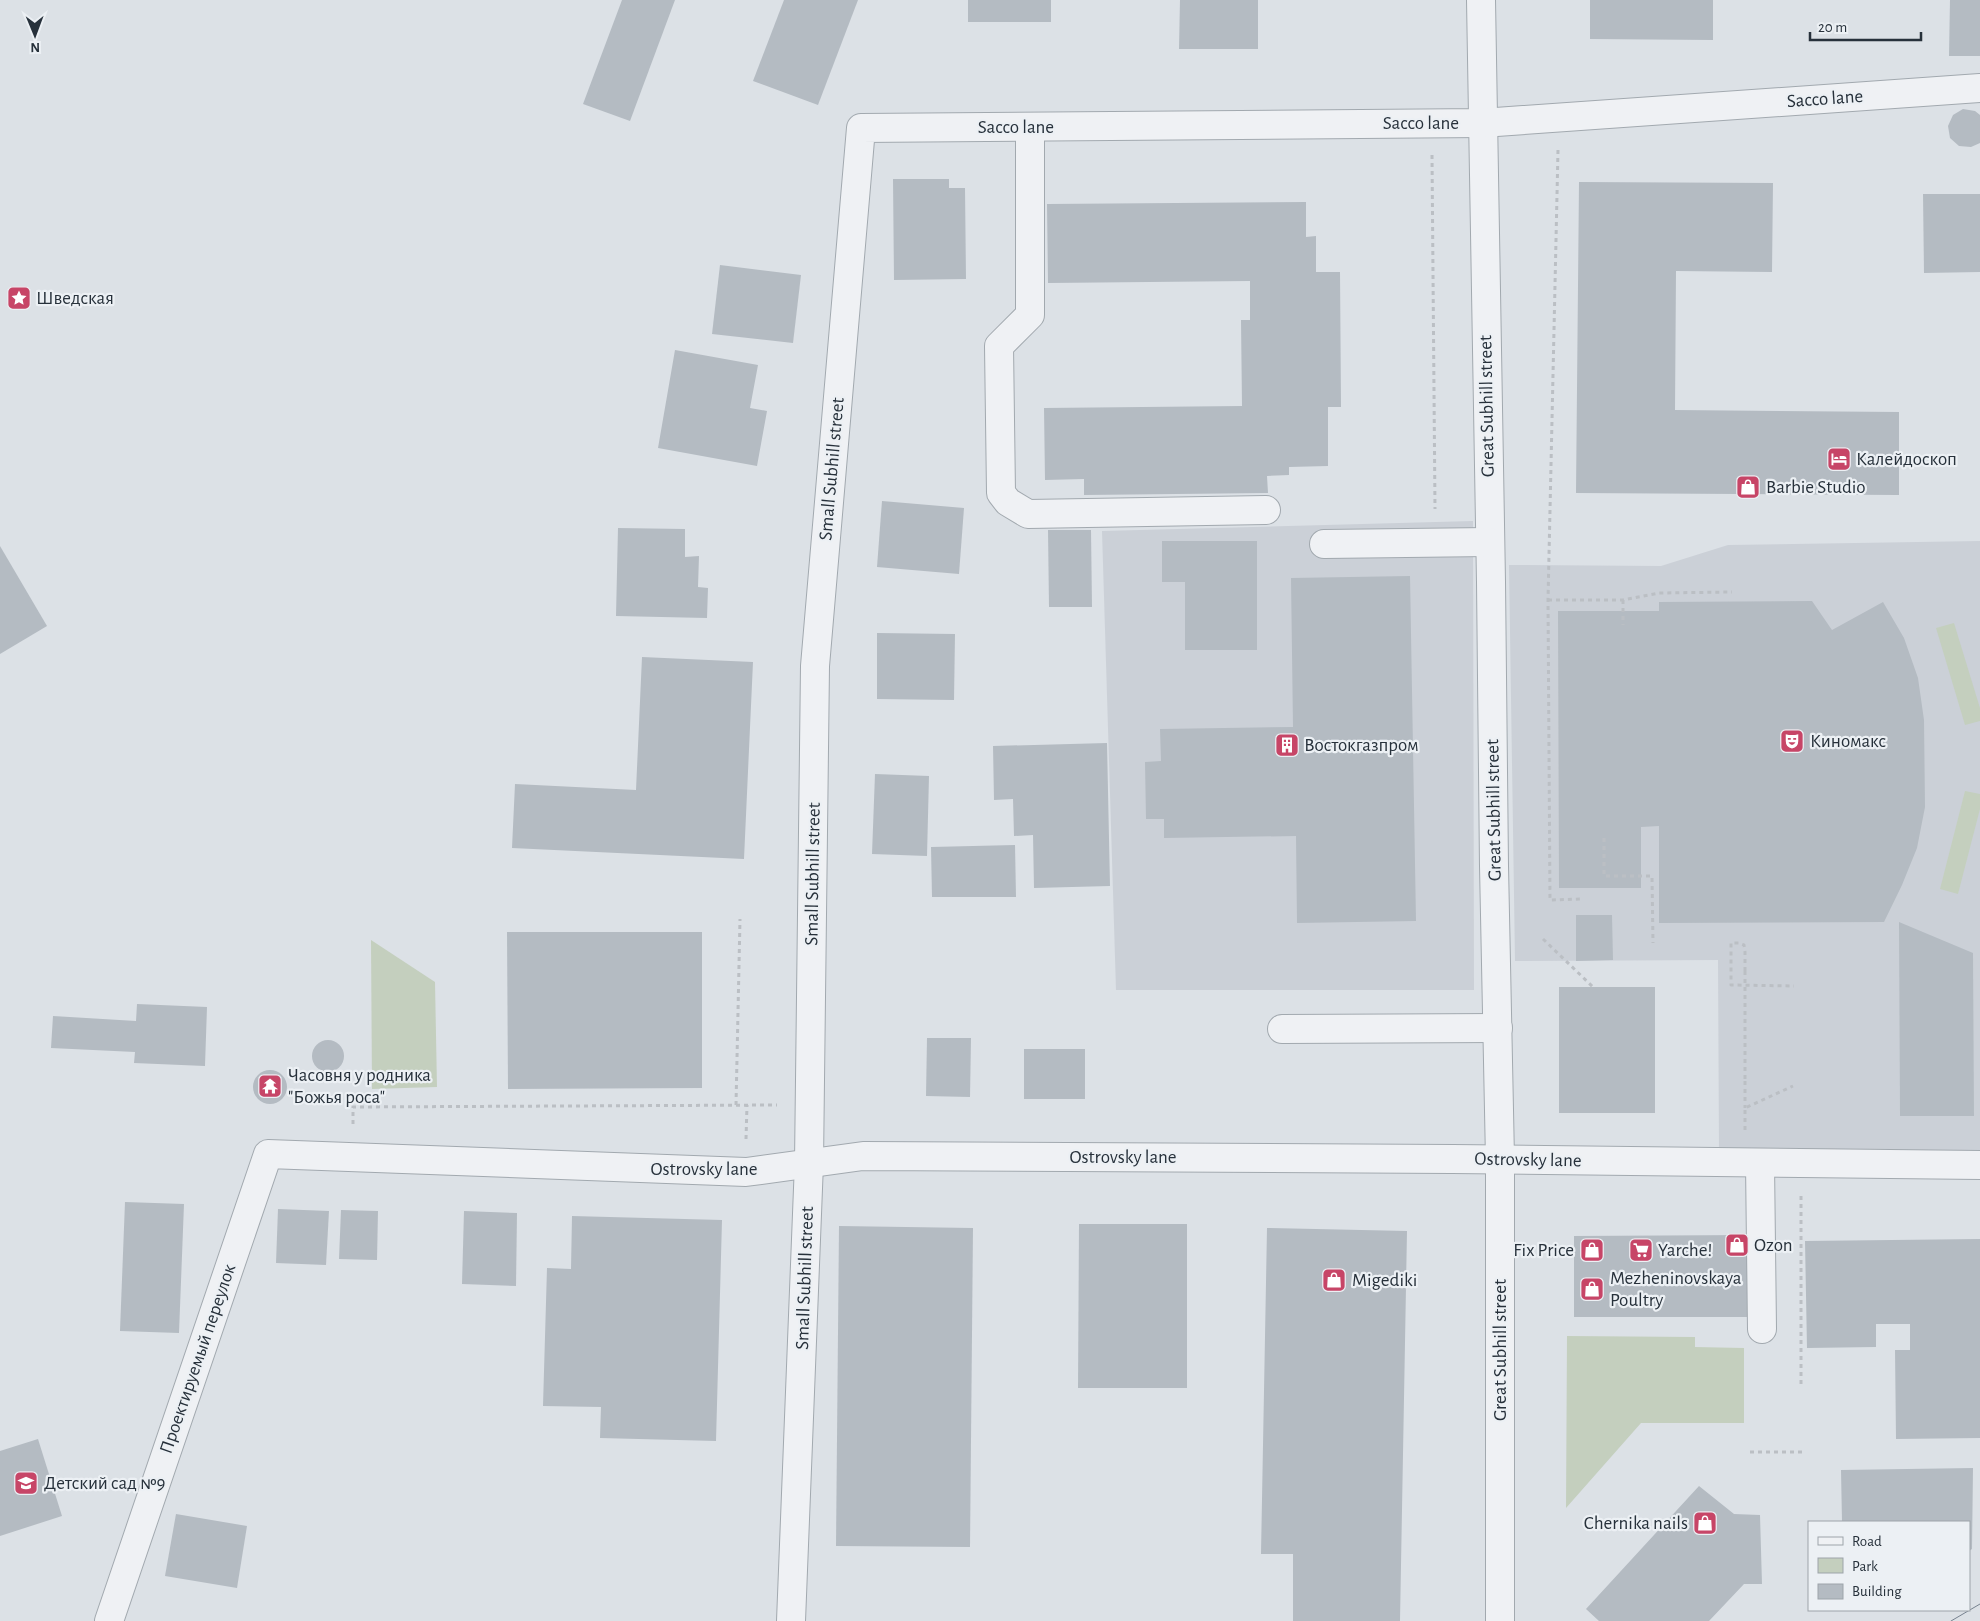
<svg xmlns="http://www.w3.org/2000/svg" width="1980" height="1621" viewBox="0 0 1980 1621" font-family="'Alegreya Sans',sans-serif">
	<style>
		.built { fill: #cbd0d7 }
		.green { fill: #c4cfbe }
		.building { fill: #b4bbc2 }
		.lines { fill: none; stroke-linecap: round; stroke-linejoin: round }
		.minor-casing { stroke: #a2a9af; stroke-width: 30 }
		.path { stroke: #bbbfc4; stroke-width: 3; stroke-dasharray: 4 4; stroke-linecap: butt }
		.minor { stroke: #eff1f4; stroke-width: 28 }
		.tram { stroke: #77828f; stroke-width: 1 }
		.path-bridge { stroke: #bbbfc4; stroke-width: 3; stroke-dasharray: 4 4; stroke-linecap: butt }
		.labels { text-anchor: middle; dominant-baseline: central; stroke-width: 4.5; stroke-linejoin: round; paint-order: stroke }
		.street-label { font-size: 19px; fill: #27313b; stroke: #ecf0f4 }
		.poi-label { font-size: 19px; fill: #27313b; stroke: #ecf0f4; text-anchor: start }
	</style>
	<rect width="100%" height="100%" fill="#dce1e6"/>
	<!-- built -->
	<g class="built">
		<polygon points="1473,521 1474,990 1116,990 1102,531"/>
		<polygon points="1980,541 1980,1150 1719,1150 1718,960 1515,961 1509,565 1661,566 1728,545"/>
	</g>
	<!-- green -->
	<g class="green">
		<polygon points="1954,623 1980,708 1980,721 1965,725 1936,628"/>
		<polygon points="1965,791 1980,794 1980,809 1958,894 1940,889"/>
		<polygon points="371,940 435,982 437,1087 372,1089"/>
		<polygon points="1567,1336 1695,1337 1695,1347 1744,1348 1744,1423 1641,1423 1566,1508"/>
	</g>
	<!-- building -->
	<g class="building">
		<polygon points="622,0 675,0 630,121 583,104"/>
		<polygon points="784,0 858,0 818,105 753,81"/>
		<rect x="968" y="0" width="83" height="22"/>
		<polygon points="1180,0 1258,0 1258,49 1179,49"/>
		<polygon points="1590,0 1713,0 1713,40 1590,39"/>
		<polygon points="1950,0 1980,0 1980,56 1949,56"/>
		<polygon points="1963,109 1975,111 1980,115 1980,143 1971,147 1959,146 1950,138 1948,126 1953,115"/>
		<polygon points="893,179 949,179 949,188 965,188 966,279 894,280"/>
		<polygon points="1579,182 1773,183 1772,272 1676,271 1675,410 1899,412 1899,495 1576,493"/>
		<polygon points="1923,194 1980,194 1980,272 1924,273"/>
		<polygon points="1306,202 1306,237 1316,236 1316,272 1340,272 1341,407 1328,407 1328,466 1289,467 1289,475 1267,476 1268,493 1084,495 1084,479 1045,480 1044,408 1242,406 1241,320 1250,320 1250,281 1048,283 1047,204"/>
		<polygon points="720,265 801,275 793,343 712,334"/>
		<polygon points="675,350 758,365 750,408 767,411 757,466 658,448"/>
		<polygon points="882,501 964,508 959,574 877,567"/>
		<polygon points="618,528 685,529 685,557 699,556 698,587 708,588 707,618 616,616"/>
		<polygon points="1048,530 1091,530 1092,607 1049,607"/>
		<polygon points="1162,541 1257,541 1257,650 1185,650 1185,582 1162,582"/>
		<polygon points="0,546 47,626 0,654"/>
		<polygon points="1410,576 1416,921 1297,923 1296,836 1164,838 1164,819 1146,819 1145,762 1161,761 1160,729 1293,727 1291,578"/>
		<polygon points="1812,601 1832,630 1883,602 1904,638 1918,678 1924,720 1925,807 1917,848 1902,885 1884,922 1659,923 1659,826 1641,827 1641,888 1559,888 1558,611 1659,611 1659,602"/>
		<polygon points="877,633 955,634 954,700 877,699"/>
		<polygon points="642,657 753,662 744,859 512,848 515,784 636,790"/>
		<polygon points="1107,743 1110,886 1034,888 1033,835 1014,836 1013,799 994,800 993,746"/>
		<polygon points="875,774 929,776 927,856 872,854"/>
		<polygon points="1015,845 1016,897 932,897 931,847"/>
		<polygon points="1576,915 1612,915 1613,960 1576,961"/>
		<polygon points="1899,922 1973,953 1974,1116 1900,1116"/>
		<polygon points="507,932 702,932 702,1088 508,1089"/>
		<rect x="1559" y="987" width="96" height="126"/>
		<polygon points="137,1004 207,1007 205,1066 134,1063 135,1052 51,1048 53,1016 136,1021"/>
		<polygon points="927,1038 971,1038 970,1097 926,1096"/>
		<circle cx="328" cy="1056" r="16"/>
		<rect x="1024" y="1049" width="61" height="50"/>
		<circle cx="270" cy="1087" r="17"/>
		<polygon points="125,1202 184,1204 179,1333 120,1331"/>
		<polygon points="278,1209 329,1211 326,1265 276,1263"/>
		<polygon points="341,1210 378,1211 377,1260 339,1259"/>
		<polygon points="464,1211 517,1213 516,1286 462,1284"/>
		<polygon points="572,1216 722,1220 716,1441 600,1438 601,1407 543,1406 547,1268 571,1269"/>
		<polygon points="1079,1224 1187,1224 1187,1388 1078,1388"/>
		<polygon points="839,1226 973,1228 970,1547 836,1546"/>
		<polygon points="1267,1228 1407,1231 1400,1621 1293,1621 1293,1554 1261,1554"/>
		<polygon points="1749,1235 1749,1317 1574,1317 1574,1236"/>
		<polygon points="1980,1239 1980,1438 1896,1439 1895,1350 1910,1350 1910,1324 1876,1324 1876,1347 1807,1348 1805,1241"/>
		<polygon points="38,1439 62,1516 0,1536 0,1451"/>
		<polygon points="1973,1468 1972,1549 1969,1551 1969,1522 1842,1522 1841,1470"/>
		<polygon points="1699,1486 1734,1514 1760,1515 1762,1584 1744,1584 1709,1621 1599,1621 1586,1609"/>
		<polygon points="176,1514 247,1526 237,1588 165,1576"/>
	</g>
	<g class="lines">
		<!-- minor casing -->
		<g class="minor-casing">
			<g id="minor">
				<polyline points="1481,0 1491,582 1494,866 1500,1159 1500,1621"/>
				<polyline points="1030,127 1030,315 999,346 1001,493 1008,502 1028,514 1266,510"/>
				<polyline points="1324,544 1489,542"/>
				<polyline points="1282,1029 1498,1028"/>
				<polyline points="1760,1163 1762,1329"/>
				<polyline points="109,1621 268,1154 746,1172 863,1156 1452,1159 1980,1165"/>
				<polyline points="791,1621 809,1163 815,666 861,128 1482,123 1980,88"/>
			</g>
		</g>
		<!-- path -->
		<g class="path">
			<polyline points="1558,150 1548,600 1550,900 1580,899"/>
			<polyline points="1432,155 1435,509"/>
			<polyline points="1548,600 1623,600 1659,593 1732,592"/>
			<polyline points="1623,600 1623,625"/>
			<polyline points="1604,838 1604,876 1652,876 1653,943"/>
			<polyline points="1543,939 1593,987"/>
			<polyline points="1745,971 1745,952 1744,945 1739,943 1731,943 1731,985 1794,986"/>
			<polyline points="1745,1081 1745,1108"/>
			<polyline points="736,1105 740,919"/>
			<polyline points="353,1124 353,1107 777,1105"/>
			<polyline points="1745,1130 1745,1108 1793,1086"/>
			<polyline points="746,1139 747,1105"/>
			<polyline points="1801,1196 1801,1388"/>
			<polyline points="1750,1452 1802,1452"/>
		</g>
		<!-- minor -->
		<use href="#minor" class="minor"/>
		<!-- tram -->
		<polyline class="tram" points="1951,1621 1980,1604"/>
		<!-- path-bridge -->
		<polyline class="path-bridge" points="1745,971 1745,1081"/>
	</g>
	<!-- icons -->
	<defs>
		<g id="sight-square" transform="scale(1.25)"><rect x="-9" y="-9" width="18" height="18" rx="4" fill="#c74567" stroke="#ecf0f4"/><path d="M0-6L1.8-2.2L6-1.7L2.9 1.2L3.7 5.4L0 3.3L-3.7 5.4L-2.9 1.2L-6-1.7L-1.8-2.2Z" fill="#fff"/></g>
		<g id="hotel-square" transform="scale(1.25)"><rect x="-9" y="-9" width="18" height="18" rx="4" fill="#c74567" stroke="#ecf0f4"/><path d="M-6-4.5h1.5V1H6V5H4.5V3h-9V5H-6ZM-4 0a1.8 1.8 0 1 1 3.6 0ZM.5 0V-2.5h3Q6-2.5 6 0Z" fill="#fff"/></g>
		<g id="shop-square" transform="scale(1.25)"><rect x="-9" y="-9" width="18" height="18" rx="4" fill="#c74567" stroke="#ecf0f4"/><path d="M-5-2.5h2.3a2.7 3.5 0 0 1 5.4 0H5L5.5 6h-11ZM-1.5-2.5h3a1.5 2.3 0 0 0-3 0Z" fill="#fff"/></g>
		<g id="theatre-square" transform="scale(1.25)"><rect x="-9" y="-9" width="18" height="18" rx="4" fill="#c74567" stroke="#ecf0f4"/><path d="M-5-5.5Q0-4 5-5.5V0Q5 5 0 6Q-5 5-5 0ZM-3.3-2.5H-1v1.5H-3.3ZM1-2.5H3.3v1.5H1ZM-2.8 1Q0 5.5 2.8 1Z" fill="#fff"/></g>
		<g id="building-square" transform="scale(1.25)"><rect x="-9" y="-9" width="18" height="18" rx="4" fill="#c74567" stroke="#ecf0f4"/><path d="M-4-6H4V6H1V3H-1V6H-4ZM-2.5-4.3h1.7v1.8h-1.7ZM.8-4.3h1.7v1.8H.8ZM-2.5-1h1.7V.8h-1.7ZM.8-1h1.7V.8H.8Z" fill="#fff"/></g>
		<g id="temple-square" transform="scale(1.25)"><rect x="-9" y="-9" width="18" height="18" rx="4" fill="#c74567" stroke="#ecf0f4"/><path d="M0-6L5-2H3V0L6.5 2.5H4V6H1.5V3h-3V6H-4V2.5H-6.5L-3 0V-2H-5Z" fill="#fff"/></g>
		<g id="supermarket-square" transform="scale(1.25)"><rect x="-9" y="-9" width="18" height="18" rx="4" fill="#c74567" stroke="#ecf0f4"/><path d="M-6-5.5h2.5l.6 2H6L4.5 2H-2.5L-4.4-4H-6ZM-1.5 3.2a1.3 1.3 0 1 0 .1 0ZM3 3.2a1.3 1.3 0 1 0 .1 0Z" fill="#fff"/></g>
		<g id="school-square" transform="scale(1.25)"><rect x="-9" y="-9" width="18" height="18" rx="4" fill="#c74567" stroke="#ecf0f4"/><path d="M0-5L7-2L0 1L-7-2ZM-4 1L0 2.5L4 1V4Q0 6-4 4Z" fill="#fff"/></g>
	</defs>
	<g fill-rule="evenodd">
		<use href="#sight-square" x="19" y="298"/>
		<use href="#hotel-square" x="1839" y="459"/>
		<use href="#shop-square" x="1748" y="487"/>
		<use href="#theatre-square" x="1792" y="741"/>
		<use href="#building-square" x="1287" y="745"/>
		<use href="#temple-square" x="270" y="1086"/>
		<use href="#shop-square" x="1737" y="1245"/>
		<use href="#shop-square" x="1592" y="1250"/>
		<use href="#supermarket-square" x="1641" y="1250"/>
		<use href="#shop-square" x="1334" y="1280"/>
		<use href="#shop-square" x="1592" y="1289"/>
		<use href="#school-square" x="26" y="1483"/>
		<use href="#shop-square" x="1705" y="1523"/>
	</g>
	<g class="labels">
		<!-- street labels -->
		<g class="street-label">
			<text transform="translate(1825 99) rotate(-4)">Sacco lane</text>
			<text x="1421" y="123">Sacco lane</text>
			<text x="1016" y="127">Sacco lane</text>
			<text transform="translate(1487 406) rotate(-91)">Great Subhill street</text>
			<text transform="translate(832 469) rotate(-85)">Small Subhill street</text>
			<text transform="translate(1494 810) rotate(-91)">Great Subhill street</text>
			<text transform="translate(813 874) rotate(-89)">Small Subhill street</text>
			<text x="1123" y="1157">Ostrovsky lane</text>
			<text transform="translate(1528 1160) rotate(1)">Ostrovsky lane</text>
			<text x="704" y="1169">Ostrovsky lane</text>
			<text transform="translate(805 1278) rotate(-88)">Small Subhill street</text>
			<text transform="translate(1500 1350) rotate(-90)">Great Subhill street</text>
			<text transform="translate(198 1359) rotate(-71)">Проектируемый переулок</text>
		</g>
		<!-- poi labels -->
		<g class="poi-label">
			<text x="36" y="298">Шведская</text>
			<text x="1856" y="459">Калейдоскоп</text>
			<text x="1766" y="487">Barbie Studio</text>
			<text x="1810" y="741">Киномакс</text>
			<text x="1304" y="745">Востокгазпром</text>
			<text x="288" y="1075">Часовня у родника<tspan x="288" dy="22">"Божья роса"</tspan></text>
			<text x="1754" y="1245">Ozon</text>
			<text x="1574" y="1250" text-anchor="end">Fix Price</text>
			<text x="1658" y="1250">Yarche!</text>
			<text x="1610" y="1278">Mezheninovskaya<tspan x="1610" dy="22">Poultry</tspan></text>
			<text x="1352" y="1280">Migediki</text>
			<text x="44" y="1483">Детский сад №9</text>
			<text x="1688" y="1523" text-anchor="end">Chernika nails</text>
		</g>
	</g>
	<!-- legend -->
	<rect x="1808" y="1521" width="162" height="90" fill="#ecf0f4" stroke="#9da4aa"/>
	<rect x="1818" y="1537" width="25" height="8" fill="#eff1f4" stroke="#9da4aa"/>
	<text x="1852" y="1546" font-size="15" fill="#27313b">Road</text>
	<rect x="1818" y="1558" width="25" height="15" fill="#c4cfbe" stroke="#9da4aa"/>
	<text x="1852" y="1571" font-size="15" fill="#27313b">Park</text>
	<rect x="1818" y="1584" width="25" height="15" fill="#b4bbc2" stroke="#9da4aa"/>
	<text x="1852" y="1596" font-size="15" fill="#27313b">Building</text>
	<!-- north arrow -->
	<g transform="translate(35 35) rotate(179)" stroke="#ecf0f4" stroke-width="4" paint-order="stroke">
	<path d="M0-4L9 19L0 12L-9 19Z" fill="#27313b"/>
	<text y="-8" font-size="14" font-weight="bold" text-anchor="middle" fill="#27313b">N</text>
	</g>
	<!-- scale -->
	<path d="M1810 32v8h111v-8" fill="none" stroke="#27313b" stroke-width="2.5"/>
	<text x="1818" y="32" font-size="15" fill="#27313b" stroke="#ecf0f4" stroke-width="4" paint-order="stroke">20 m</text>
</svg>
